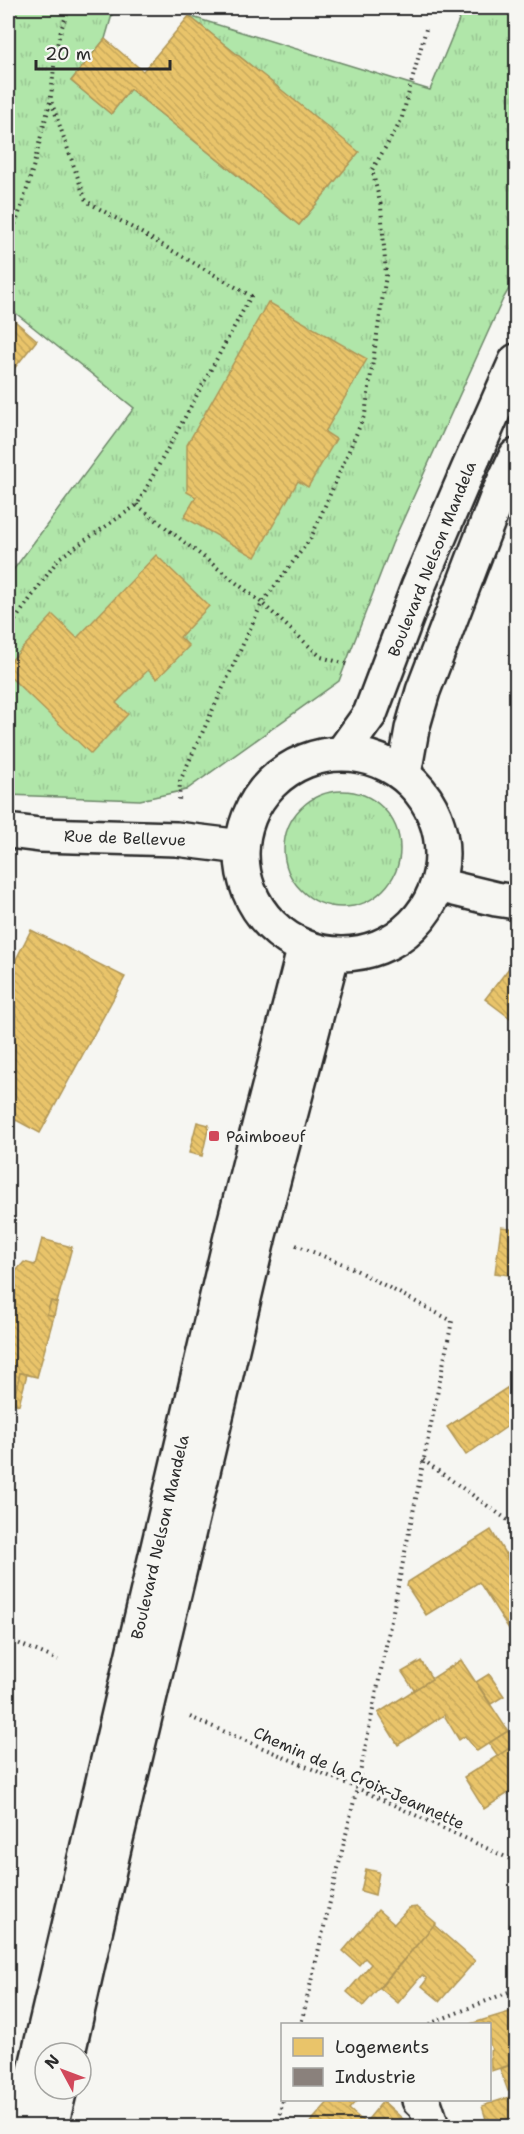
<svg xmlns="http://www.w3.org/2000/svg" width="524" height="2134" viewBox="0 0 524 2134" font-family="'Shantell Sans',sans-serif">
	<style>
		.grass { fill: url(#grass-tufts); stroke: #6e886a; stroke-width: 1.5 }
		.homes { fill: url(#homes-back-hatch); stroke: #b09657; stroke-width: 1.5 }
		.industry { fill: url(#industry-back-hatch); stroke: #6e6764; stroke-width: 1.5 }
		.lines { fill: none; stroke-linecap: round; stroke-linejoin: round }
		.minor-casing { stroke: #2b2b2b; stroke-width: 38 }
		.path { stroke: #2b2b2b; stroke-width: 4; stroke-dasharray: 1.5 4.5; stroke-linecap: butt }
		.minor { stroke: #f6f6f2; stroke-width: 33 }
		.poi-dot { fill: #d1495b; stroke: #f6f6f2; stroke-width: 2 }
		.labels { text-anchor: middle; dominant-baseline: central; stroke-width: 6; stroke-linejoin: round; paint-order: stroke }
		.street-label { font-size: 16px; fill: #2b2b2b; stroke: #f6f6f2 }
		.poi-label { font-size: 16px; fill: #2b2b2b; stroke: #f6f6f2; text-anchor: start }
	</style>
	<defs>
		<pattern id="grass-tufts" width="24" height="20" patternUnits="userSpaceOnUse" patternTransform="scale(1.5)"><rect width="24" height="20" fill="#b0e6a9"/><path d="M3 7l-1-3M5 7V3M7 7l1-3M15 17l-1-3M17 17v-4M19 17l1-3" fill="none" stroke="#98c592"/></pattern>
		<pattern id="homes-back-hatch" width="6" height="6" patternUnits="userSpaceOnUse" patternTransform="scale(1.5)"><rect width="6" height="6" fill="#e9c46a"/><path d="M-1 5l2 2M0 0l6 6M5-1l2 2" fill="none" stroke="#c8a95c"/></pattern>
		<pattern id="industry-back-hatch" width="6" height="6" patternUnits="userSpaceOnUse" patternTransform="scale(1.5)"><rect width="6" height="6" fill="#8a817c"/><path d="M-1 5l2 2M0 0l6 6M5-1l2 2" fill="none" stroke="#716a66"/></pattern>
	</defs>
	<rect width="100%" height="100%" fill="#f6f6f2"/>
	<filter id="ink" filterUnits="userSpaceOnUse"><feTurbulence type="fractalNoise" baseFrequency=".0167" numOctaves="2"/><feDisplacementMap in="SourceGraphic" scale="12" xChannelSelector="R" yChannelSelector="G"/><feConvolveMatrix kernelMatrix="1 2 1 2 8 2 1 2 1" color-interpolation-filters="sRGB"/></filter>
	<g filter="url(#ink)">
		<!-- grass -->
		<g class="grass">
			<polygon points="8,8 114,8 105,39 71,81 111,114 130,89 299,225 358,152 189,16 430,90 464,8 516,8 516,277 503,299 392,544 339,681 186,790 140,800 8,795 8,637 14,629 8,623 8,577 134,408 8,307"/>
			<circle cx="342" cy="849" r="58"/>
		</g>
		<!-- homes -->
		<g class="homes">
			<polygon points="189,16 359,152 299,225 130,89 111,114 71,81 105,39 143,71"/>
			<polygon points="268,302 367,359 325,432 336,439 308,487 298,481 255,557 184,517 196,497 187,492 187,445"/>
			<polygon points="8,315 37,340 8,376"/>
			<polygon points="156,555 209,606 180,637 189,646 157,679 148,670 116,703 128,714 91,754 8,675 8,664 53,615 77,638"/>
			<polygon points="8,905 13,908 8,919"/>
			<polygon points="31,930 125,977 40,1133 16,1120 8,1134 8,975"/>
			<polygon points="516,959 516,1018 514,1021 485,999"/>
			<polygon points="197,1122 209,1125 202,1156 189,1153"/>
			<polygon points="501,1227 516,1229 516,1276 495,1273"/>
			<polygon points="42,1239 72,1247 57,1303 51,1301 47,1314 54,1316 37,1377 20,1373 13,1403 8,1402 8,1280 24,1262 35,1265"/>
			<polygon points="51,1301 57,1303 54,1316 47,1314"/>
			<polygon points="20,1373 27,1374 19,1405 13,1403"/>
			<polygon points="516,1382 516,1423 515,1421 466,1455 447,1427"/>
			<polygon points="491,1530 516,1572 516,1624 509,1629 479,1582 426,1615 407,1586 408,1582"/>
			<polygon points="516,1546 516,1572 505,1554"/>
			<polygon points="461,1660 508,1731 477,1751 465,1736 459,1740 444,1715 398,1745 378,1713"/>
			<polygon points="421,1661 432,1679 414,1690 402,1672"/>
			<polygon points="489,1674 504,1696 491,1704 476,1682"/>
			<polygon points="508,1731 516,1744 498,1756 489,1743"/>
			<polygon points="516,1744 516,1788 484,1809 464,1777"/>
			<polygon points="366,1869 379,1872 375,1895 361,1891"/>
			<polygon points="417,1907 436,1923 363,2006 347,1992 371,1964 365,1958 359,1965 343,1951 378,1910 394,1924 409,1908"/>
			<polygon points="434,1925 475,1961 440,2001 422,1986 427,1979 422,1975 398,2003 380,1988"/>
			<polygon points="516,2010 516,2063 491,2071 490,2051 492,2050 490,2044 490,2024 470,2024"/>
			<polygon points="516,2063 516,2120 496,2126 488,2126 482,2106 516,2095 514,2090 508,2091 500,2069"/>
			<polygon points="330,2100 357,2100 349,2109 365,2123 383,2101 404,2120 398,2126 307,2126"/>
			<polygon points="516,2120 516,2126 496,2126"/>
		</g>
		<!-- industry -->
		<polygon class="industry" points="516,480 516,509 505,505"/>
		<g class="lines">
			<!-- minor casing -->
			<g class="minor-casing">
				<g id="minor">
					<polyline points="342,753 370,714 418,587 467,472 516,361"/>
					<circle cx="342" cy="854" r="100"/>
					<polyline points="404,774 412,729 423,691 498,495 516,456"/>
					<polyline points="8,831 40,835 176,839 242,847"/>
					<polyline points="438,885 496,899 516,902"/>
					<polyline points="68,2053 116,1839 259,1235 332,956"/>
					<polyline points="419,2100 425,2105 432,2126"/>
					<polyline points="22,2126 233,1228 304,950"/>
					<polyline points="51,2126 60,2089"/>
				</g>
			</g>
			<!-- path -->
			<g class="path">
				<path d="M 8,241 C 23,207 32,173 41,136 C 44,123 49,110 51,96 C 55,62 54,40 70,8"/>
				<polyline points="137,505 262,603 180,781 179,801"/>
				<polyline points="8,630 59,558 137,505 251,296 86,201 50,98"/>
				<polyline points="346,664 321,657 262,603 311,538 365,414 386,275 381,206 372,170 401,121 426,29"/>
				<polyline points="296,1245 350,1267 452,1321 357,1788 301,2024"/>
				<polyline points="423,1460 516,1526"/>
				<polyline points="8,1639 58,1660"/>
				<polyline points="190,1717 357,1788 510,1859 516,1864"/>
				<polyline points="429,2024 516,1989"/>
				<polyline points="277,2126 283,2100"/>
			</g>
			<!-- minor -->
			<use href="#minor" class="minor"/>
		</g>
	</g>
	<!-- markers -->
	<rect class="poi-dot" x="208" y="1130" width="12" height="12" rx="3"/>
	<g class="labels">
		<!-- street labels -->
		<g class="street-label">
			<text transform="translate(432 559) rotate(-68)">Boulevard Nelson Mandela</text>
			<text transform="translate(125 838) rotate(2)">Rue de Bellevue</text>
			<text transform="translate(160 1537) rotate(-77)">Boulevard Nelson Mandela</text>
			<text transform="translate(359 1778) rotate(24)">Chemin de la Croix-Jeannette</text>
		</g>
		<!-- poi labels -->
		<g class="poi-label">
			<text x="226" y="1136">Paimboeuf</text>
		</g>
	</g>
	<!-- margin -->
	<rect width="524" height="2134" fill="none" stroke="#f6f6f2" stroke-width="30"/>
	<rect x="15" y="15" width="494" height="2104" fill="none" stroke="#2b2b2b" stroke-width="2" filter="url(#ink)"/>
	<!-- legend -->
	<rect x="281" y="2023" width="210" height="78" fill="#f6f6f2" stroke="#a5a5a2" stroke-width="1.5"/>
	<rect x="293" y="2038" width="30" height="18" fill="#e9c46a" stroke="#a5a5a2" stroke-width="1.5"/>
	<text x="335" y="2053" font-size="18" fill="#2b2b2b">Logements</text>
	<rect x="293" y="2068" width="30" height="18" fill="#8a817c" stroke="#a5a5a2" stroke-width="1.5"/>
	<text x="335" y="2083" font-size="18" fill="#2b2b2b">Industrie</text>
	<!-- north arrow -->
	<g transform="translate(63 2071) rotate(311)"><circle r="28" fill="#f6f6f2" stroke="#a5a5a2" stroke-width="1.5"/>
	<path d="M0-4.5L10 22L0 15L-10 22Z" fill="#d1495b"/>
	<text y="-9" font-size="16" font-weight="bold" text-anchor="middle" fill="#2b2b2b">N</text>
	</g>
	<!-- scale -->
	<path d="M36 60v9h134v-9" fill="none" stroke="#2b2b2b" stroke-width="3"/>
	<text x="45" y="60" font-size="18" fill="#2b2b2b" stroke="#f6f6f2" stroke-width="4.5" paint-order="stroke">20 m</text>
</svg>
